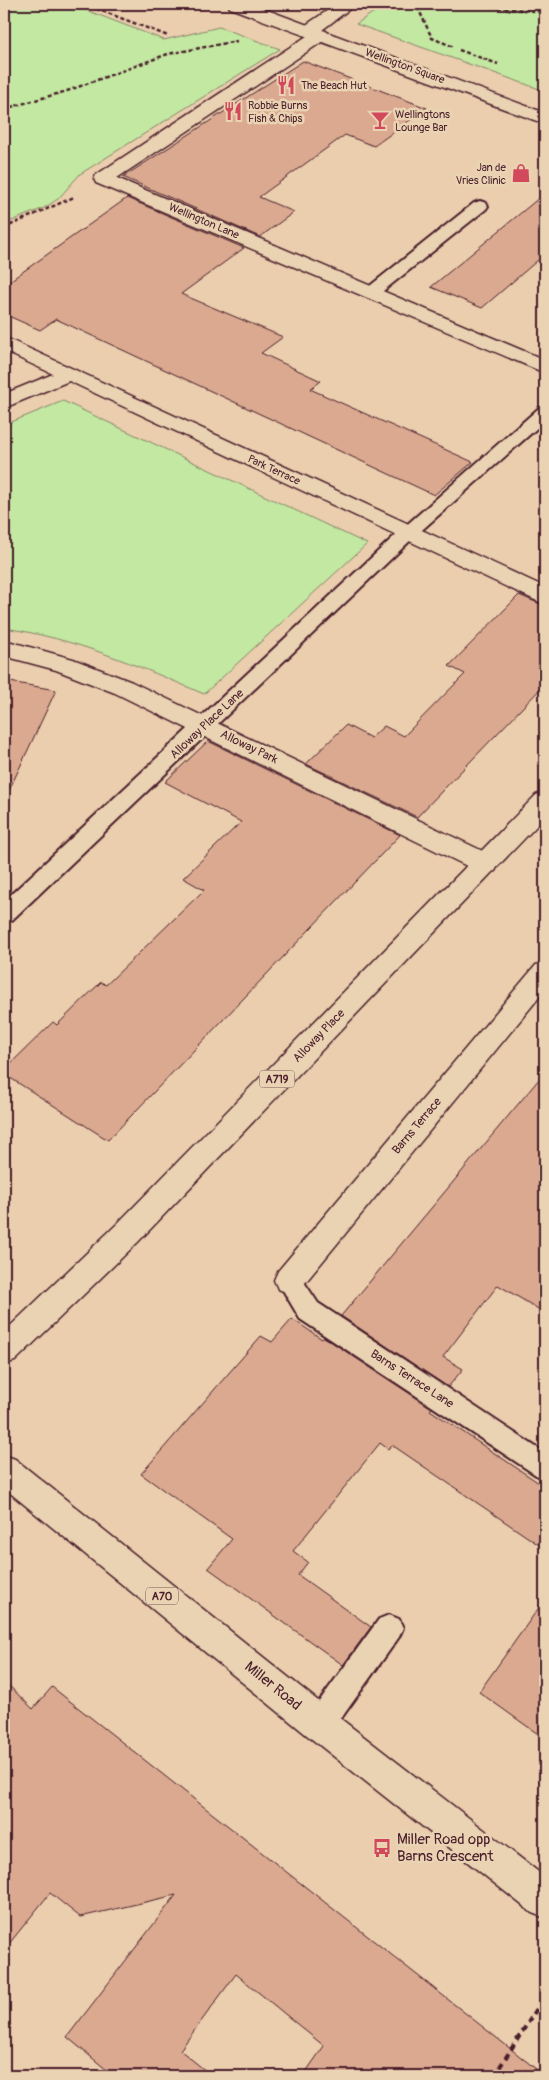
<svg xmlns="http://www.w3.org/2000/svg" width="549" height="2080" viewBox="0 0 549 2080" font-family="Pangolin,sans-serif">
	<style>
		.green { fill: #c2e8a2; stroke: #868466 }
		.building { fill: #daa990; stroke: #4a1f2b }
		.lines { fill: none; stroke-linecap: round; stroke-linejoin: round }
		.lane-casing { stroke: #4a1f2b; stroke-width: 4 }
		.street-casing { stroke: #4a1f2b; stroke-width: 3 }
		.secondary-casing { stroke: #4a1f2b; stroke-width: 3 }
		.primary-casing { stroke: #4a1f2b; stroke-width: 3 }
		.path-far1 { stroke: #4a1f2b; stroke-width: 2.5; stroke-dasharray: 4 2.5; stroke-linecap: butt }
		.path { stroke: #4a1f2b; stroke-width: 4; stroke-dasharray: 6 4.5; stroke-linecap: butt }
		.lane { fill: #ead3b3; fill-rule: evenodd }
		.street { fill: #ead3b3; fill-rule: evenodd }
		.secondary { fill: #ead3b3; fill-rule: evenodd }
		.primary { fill: #ead3b3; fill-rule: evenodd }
		.labels { text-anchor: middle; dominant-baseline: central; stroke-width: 5; stroke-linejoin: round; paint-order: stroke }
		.far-street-label { font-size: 11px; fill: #4a1f2b; stroke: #ead3b3 }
		.far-poi-label { font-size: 11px; fill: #4a1f2b; stroke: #ead3b3; text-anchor: start }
		.shield { fill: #ead3b3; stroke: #7a5554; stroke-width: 1 }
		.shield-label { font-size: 11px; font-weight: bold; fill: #4a1f2b }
		.street-label { font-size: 12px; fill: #4a1f2b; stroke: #ead3b3 }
		.near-street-label { font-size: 15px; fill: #4a1f2b; stroke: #ead3b3 }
		.near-poi-label { font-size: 15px; fill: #4a1f2b; stroke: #ead3b3; text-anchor: start }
	</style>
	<rect width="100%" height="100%" fill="#eaceae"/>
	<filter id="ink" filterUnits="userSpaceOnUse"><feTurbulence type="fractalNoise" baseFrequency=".02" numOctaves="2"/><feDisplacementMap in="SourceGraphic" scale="10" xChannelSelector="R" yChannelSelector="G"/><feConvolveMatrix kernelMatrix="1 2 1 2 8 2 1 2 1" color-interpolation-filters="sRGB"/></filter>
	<g filter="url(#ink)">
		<!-- green -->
		<g class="green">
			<polygon points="4,4 70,4 164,40 219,27 280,49 80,174 58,199 44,208 4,224"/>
			<polygon points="386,4 545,4 545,91 356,24"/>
			<path d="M 63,401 L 367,544 L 204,694 C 139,666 74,638 4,628 L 4,425 Z"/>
		</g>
		<!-- building -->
		<g class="building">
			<polygon points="303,61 427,108 374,146 345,135 259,197 294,212 260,237 123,177"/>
			<polygon points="545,193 545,254 482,308 431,287"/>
			<polygon points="127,198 244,248 181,294 283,337 261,353 321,381 310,389 473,462 434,495 56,319 40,330 4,314 4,285"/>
			<polygon points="519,595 545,606 545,684 417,817 306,764 346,725 371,738 384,726 404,736 465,674 449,666"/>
			<polygon points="4,681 56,690 4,801"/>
			<polygon points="208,741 400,835 108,1140 4,1074 4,1070 53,1022 57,1025 101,982 106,985 204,890 183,878 241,822 165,782"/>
			<polygon points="545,1072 545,1313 498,1285 443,1357 463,1369 448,1387 341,1316"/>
			<polygon points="292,1319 322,1339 324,1337 432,1408 430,1410 545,1487 545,1549 392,1445 388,1449 380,1443 293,1551 308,1562 298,1575 371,1627 343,1665 208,1568 232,1539 141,1474 261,1336 272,1342"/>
			<polygon points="545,1599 545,1739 479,1692"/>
			<polygon points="4,1681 33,1709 52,1687 545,2076 303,2076 324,2046 236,1974 180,2050 212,2076 114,2076 67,2037 176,1895 80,1917 50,1893 4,1950"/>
		</g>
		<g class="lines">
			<!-- lane casing -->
			<g class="lane-casing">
				<g id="lane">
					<polygon points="480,201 486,203 488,206 486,209 378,295 366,295 364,292 366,289 474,203"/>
					<polygon points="545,407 545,421 414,537 12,920 4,922 4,901 402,529 539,408"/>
					<polygon points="289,1269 298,1273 318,1303 545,1453 545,1479 536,1475 300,1319 277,1280 280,1273"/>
					<polygon points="389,1615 399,1619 403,1628 399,1637 330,1734 320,1738 310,1734 306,1724 310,1714 379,1619"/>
				</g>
			</g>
			<!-- street casing -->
			<g class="street-casing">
				<g id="street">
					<polygon points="337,4 356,4 322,30 326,31 329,35 326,39 117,178 545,360 545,373 96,183 94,179 96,175 307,36 303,35 300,31 303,27"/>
					<polygon points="4,337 545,587 545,604 537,601 69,381 4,408 4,394 53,374 4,351"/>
					<polygon points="4,640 73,659 132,682 495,857 499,864 495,871 486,873 477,871 115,693 56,670 4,656"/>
					<polygon points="545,962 545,990 300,1289 289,1293 278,1289 274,1280 278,1271 536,965"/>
				</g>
			</g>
			<!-- secondary casing -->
			<g class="secondary-casing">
				<polygon id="secondary" points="228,4 251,4 545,113 545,124 230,8"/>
			</g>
			<!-- primary casing -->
			<g class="primary-casing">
				<g id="primary">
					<polygon points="545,792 545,817 138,1242 15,1361 4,1364 4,1332 117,1224 536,795"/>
					<polygon points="4,1455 15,1459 332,1712 545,1877 545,1918 532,1913 308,1736 4,1488"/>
				</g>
			</g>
			<!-- path-far1 -->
			<g class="path-far1">
				<polyline points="84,4 168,36"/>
				<polyline points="424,4 418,8 432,38 454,47"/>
				<polyline points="486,4 490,7 545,12"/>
				<polyline points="536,4 545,10"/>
				<polyline points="459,50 498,64"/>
				<polyline points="4,109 67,91 168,54 237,41"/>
				<polyline points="4,228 74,197"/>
			</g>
			<!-- path -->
			<polyline class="path" points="494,2076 545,1996"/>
			<!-- lane -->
			<use href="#lane" class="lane"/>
			<!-- street -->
			<use href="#street" class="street"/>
			<!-- secondary -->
			<use href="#secondary" class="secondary"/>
			<!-- primary -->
			<use href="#primary" class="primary"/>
		</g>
	</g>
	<!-- icons -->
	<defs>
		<g id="restaurant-bare" transform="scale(1.5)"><path d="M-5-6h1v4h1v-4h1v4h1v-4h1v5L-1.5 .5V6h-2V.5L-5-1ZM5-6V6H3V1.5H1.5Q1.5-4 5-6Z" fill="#d1495b" stroke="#ead3b3" stroke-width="2.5" paint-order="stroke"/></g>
		<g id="bar-bare" transform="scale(1.5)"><path d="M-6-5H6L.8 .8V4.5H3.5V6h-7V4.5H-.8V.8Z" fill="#d1495b" stroke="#ead3b3" stroke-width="2.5" paint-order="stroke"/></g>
		<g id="shop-bare" transform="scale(1.5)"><path d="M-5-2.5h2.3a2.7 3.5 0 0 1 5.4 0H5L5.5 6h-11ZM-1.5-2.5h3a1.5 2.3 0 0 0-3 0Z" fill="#d1495b" stroke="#ead3b3" stroke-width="2.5" paint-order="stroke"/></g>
		<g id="bus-bare" transform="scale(1.5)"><path d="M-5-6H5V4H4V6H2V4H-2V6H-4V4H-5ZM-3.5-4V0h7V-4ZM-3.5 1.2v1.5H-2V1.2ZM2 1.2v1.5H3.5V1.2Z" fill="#d1495b" stroke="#ead3b3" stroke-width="2.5" paint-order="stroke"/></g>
	</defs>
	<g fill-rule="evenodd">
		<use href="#restaurant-bare" x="286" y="85"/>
		<use href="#restaurant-bare" x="233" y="111"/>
		<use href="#bar-bare" x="380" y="120"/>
		<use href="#shop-bare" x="521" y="173"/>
		<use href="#bus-bare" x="382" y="1848"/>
	</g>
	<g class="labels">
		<!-- far-street labels -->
		<g class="far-street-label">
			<text transform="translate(405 66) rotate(20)">Wellington Square</text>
			<text transform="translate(204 221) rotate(23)">Wellington Lane</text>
			<text transform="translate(274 470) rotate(25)">Park Terrace</text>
		</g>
		<!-- far-poi labels -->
		<g class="far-poi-label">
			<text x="301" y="85">The Beach Hut</text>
			<text x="248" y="105">Robbie Burns<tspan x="248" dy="13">Fish &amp; Chips</tspan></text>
			<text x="395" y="114">Wellingtons<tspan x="395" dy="13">Lounge Bar</tspan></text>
			<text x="506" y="167" text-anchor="end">Jan de<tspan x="506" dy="13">Vries Clinic</tspan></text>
		</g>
		<!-- shield labels -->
		<g class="shield">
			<rect x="259.5" y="1070.5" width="35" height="17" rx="4"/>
			<rect x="146" y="1587.5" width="32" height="17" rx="4"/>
		</g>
		<g class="shield-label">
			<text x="277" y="1079">A719</text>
			<text x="162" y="1596">A70</text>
		</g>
		<!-- street labels -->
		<g class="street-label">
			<text transform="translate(207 724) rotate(-43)">Alloway Place Lane</text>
			<text transform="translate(249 747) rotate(26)">Alloway Park</text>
			<text transform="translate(319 1036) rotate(-46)">Alloway Place</text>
			<text transform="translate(417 1126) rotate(-50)">Barns Terrace</text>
			<text transform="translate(412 1379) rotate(33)">Barns Terrace Lane</text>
		</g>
		<!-- near-street labels -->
		<g class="near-street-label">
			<text transform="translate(273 1686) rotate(39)">Miller Road</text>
		</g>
		<!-- near-poi labels -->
		<g class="near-poi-label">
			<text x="397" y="1839">Miller Road opp<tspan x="397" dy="17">Barns Crescent</tspan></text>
		</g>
	</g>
	<!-- margin -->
	<rect width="549" height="2080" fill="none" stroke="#ead3b3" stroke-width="20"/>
	<rect x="10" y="10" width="529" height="2060" fill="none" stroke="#4a1f2b" stroke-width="2" filter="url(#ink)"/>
</svg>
